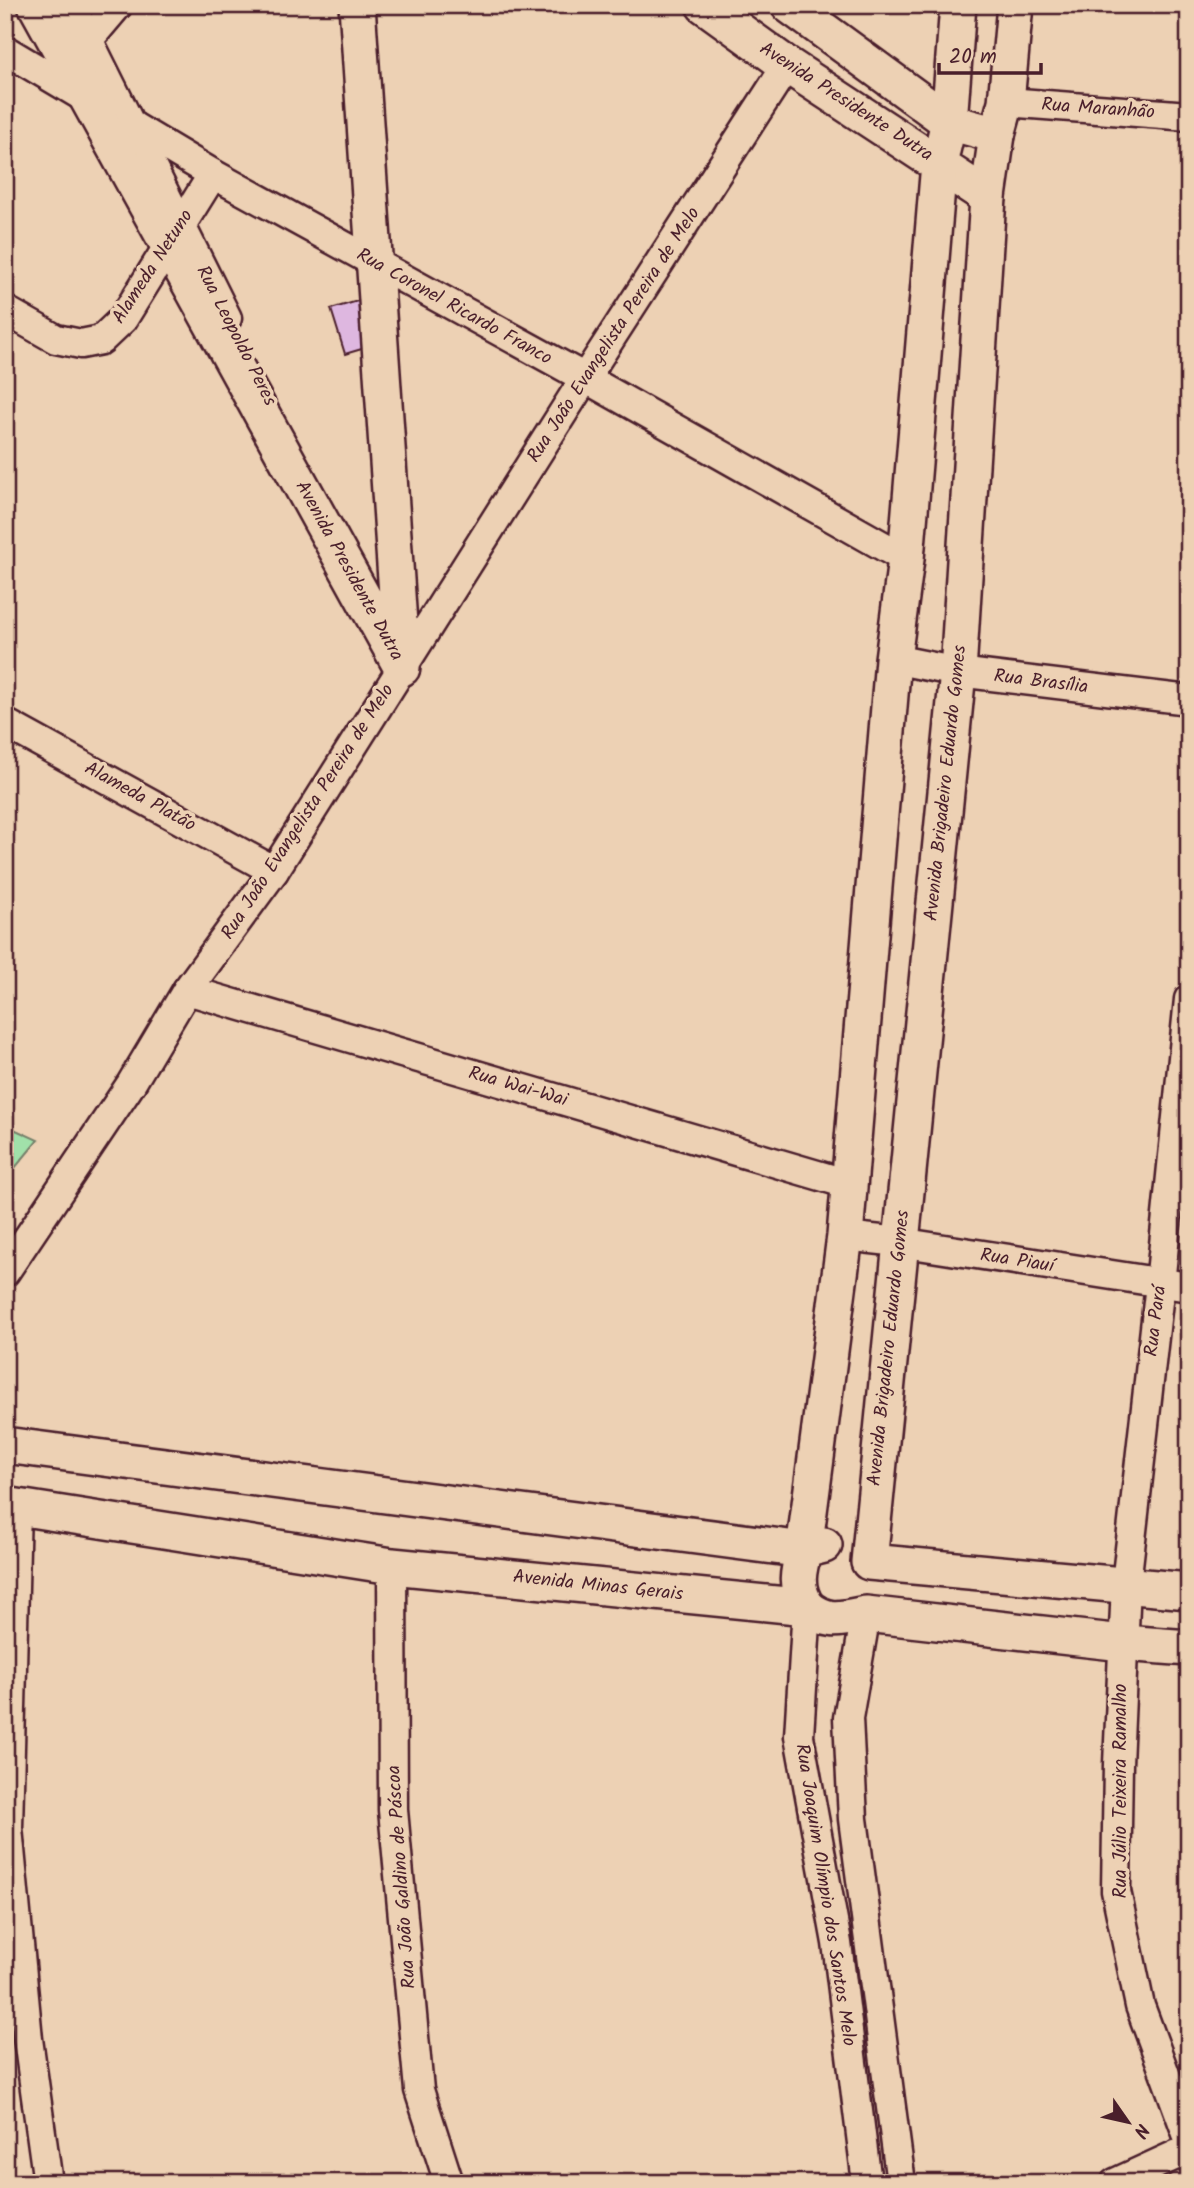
<svg xmlns="http://www.w3.org/2000/svg" width="1194" height="2188" viewBox="0 0 1194 2188" font-family="Kalam,sans-serif">
	<style>
		.green { fill: #a1e1aa; stroke: #76806a; stroke-width: 2 }
		.building { fill: #deb7e0; stroke: #4a1f2b; stroke-width: 2 }
		.lines { fill: none; stroke-linecap: round; stroke-linejoin: round }
		.minor-casing { stroke: #4a1f2b; stroke-width: 33 }
		.tertiary-casing { stroke: #4a1f2b; stroke-width: 40 }
		.minor { stroke: #edd1b4; stroke-width: 28 }
		.tertiary { stroke: #edd1b4; stroke-width: 35 }
		.labels { text-anchor: middle; dominant-baseline: central; stroke-width: 7; stroke-linejoin: round; paint-order: stroke }
		.street-label { font-size: 19px; fill: #4a1f2b; stroke: #edd1b4 }
	</style>
	<rect width="100%" height="100%" fill="#edd1b4"/>
	<filter id="ink" filterUnits="userSpaceOnUse"><feTurbulence type="fractalNoise" baseFrequency=".0143" numOctaves="2"/><feDisplacementMap in="SourceGraphic" scale="14" xChannelSelector="R" yChannelSelector="G"/><feConvolveMatrix kernelMatrix="1 2 1 2 8 2 1 2 1" color-interpolation-filters="sRGB"/></filter>
	<g filter="url(#ink)">
		<!-- green -->
		<polygon class="green" points="5,1125 38,1140 5,1180"/>
		<!-- building -->
		<polygon class="building" points="361,300 375,345 345,354 331,309"/>
		<g class="lines">
			<!-- minor casing -->
			<g class="minor-casing">
				<g id="minor">
					<polyline points="71,5 227,318"/>
					<polyline points="5,50 213,174 585,378 906,559"/>
					<polyline points="79,51 118,5"/>
					<polyline points="1006,102 1189,116"/>
					<polyline points="5,310 56,339 81,344 101,340 123,319 213,174"/>
					<polyline points="893,659 958,672 1189,700"/>
					<polyline points="5,723 274,871"/>
					<polyline points="187,990 848,1184"/>
					<polyline points="1189,999 1160,1284 1126,1584 1118,1764 1116,1891 1140,2006 1189,2139"/>
					<polyline points="845,1236 899,1242 1189,1287"/>
					<polyline points="5,1272 131,1084 187,990 274,871 585,378 787,65"/>
					<polyline points="16,1507 8,1828 28,2039 48,2183"/>
					<polyline points="392,1566 393,1810 419,2090 449,2183"/>
					<polyline points="807,1607 799,1736 837,1943 867,2183"/>
					<polyline points="866,1614 848,1718 853,1819 901,2183"/>
					<polyline points="1115,2183 1189,2149"/>
				</g>
			</g>
			<!-- tertiary casing -->
			<g class="tertiary-casing">
				<g id="tertiary">
					<polyline points="36,5 402,668 357,5"/>
					<polyline points="704,5 787,65 988,197"/>
					<polyline points="789,5 949,122 997,135"/>
					<polyline points="1015,5 1006,102 997,135 988,197 958,672 869,1562 1189,1591"/>
					<polyline points="5,1445 804,1550 824,1545"/>
					<path d="M 5,1505 L 392,1566 L 807,1607 C 828,1624 841,1619 866,1614 L 1123,1643 L 1189,1648"/>
					<path d="M 807,1607 C 794,1587 798,1571 804,1550 L 845,1236 L 893,659 L 906,559 L 939,163 L 949,122 L 958,5"/>
				</g>
			</g>
			<!-- minor -->
			<use href="#minor" class="minor"/>
			<!-- tertiary -->
			<use href="#tertiary" class="tertiary"/>
		</g>
	</g>
	<g class="labels">
		<!-- street labels -->
		<g class="street-label">
			<text transform="translate(846 102) rotate(33)">Avenida Presidente Dutra</text>
			<text transform="translate(1098 109) rotate(4)">Rua Maranhão</text>
			<text transform="translate(153 267) rotate(-57)">Alameda Netuno</text>
			<text transform="translate(454 307) rotate(29)">Rua Coronel Ricardo Franco</text>
			<text transform="translate(614 335) rotate(-57)">Rua João Evangelista Pereira de Melo</text>
			<text transform="translate(236 336) rotate(63)">Rua Leopoldo Peres</text>
			<text transform="translate(349 571) rotate(61)">Avenida Presidente Dutra</text>
			<text transform="translate(1041 682) rotate(7)">Rua Brasília</text>
			<text transform="translate(946 783) rotate(-84)">Avenida Brigadeiro Eduardo Gomes</text>
			<text transform="translate(140 797) rotate(29)">Alameda Platão</text>
			<text transform="translate(308 812) rotate(-57)">Rua João Evangelista Pereira de Melo</text>
			<text transform="translate(518 1087) rotate(16)">Rua Wai-Wai</text>
			<text transform="translate(1017 1261) rotate(9)">Rua Piauí</text>
			<text transform="translate(1156 1321) rotate(-83)">Rua Pará</text>
			<text transform="translate(889 1348) rotate(-84)">Avenida Brigadeiro Eduardo Gomes</text>
			<text transform="translate(598 1586) rotate(6)">Avenida Minas Gerais</text>
			<text transform="translate(1121 1791) rotate(-90)">Rua Júlio Teixeira Ramalho</text>
			<text transform="translate(402 1877) rotate(-94)">Rua João Galdino de Páscoa</text>
			<text transform="translate(825 1895) rotate(81)">Rua Joaquim Olímpio dos Santos Melo</text>
		</g>
	</g>
	<!-- margin -->
	<rect width="1194" height="2188" fill="none" stroke="#edd1b4" stroke-width="28"/>
	<rect x="14" y="14" width="1166" height="2160" fill="none" stroke="#4a1f2b" stroke-width="2.5" filter="url(#ink)"/>
	<!-- north arrow -->
	<g transform="translate(1128 2122) rotate(124)" stroke="#edd1b4" stroke-width="5" paint-order="stroke">
	<path d="M0-5L12 26L0 18L-12 26Z" fill="#4a1f2b"/>
	<text y="-10" font-size="19" font-weight="bold" text-anchor="middle" fill="#4a1f2b">N</text>
	</g>
	<!-- scale -->
	<path d="M939 63v10h102v-10" fill="none" stroke="#4a1f2b" stroke-width="3.5"/>
	<text x="949" y="63" font-size="21" fill="#4a1f2b" stroke="#edd1b4" stroke-width="5" paint-order="stroke">20 m</text>
</svg>
